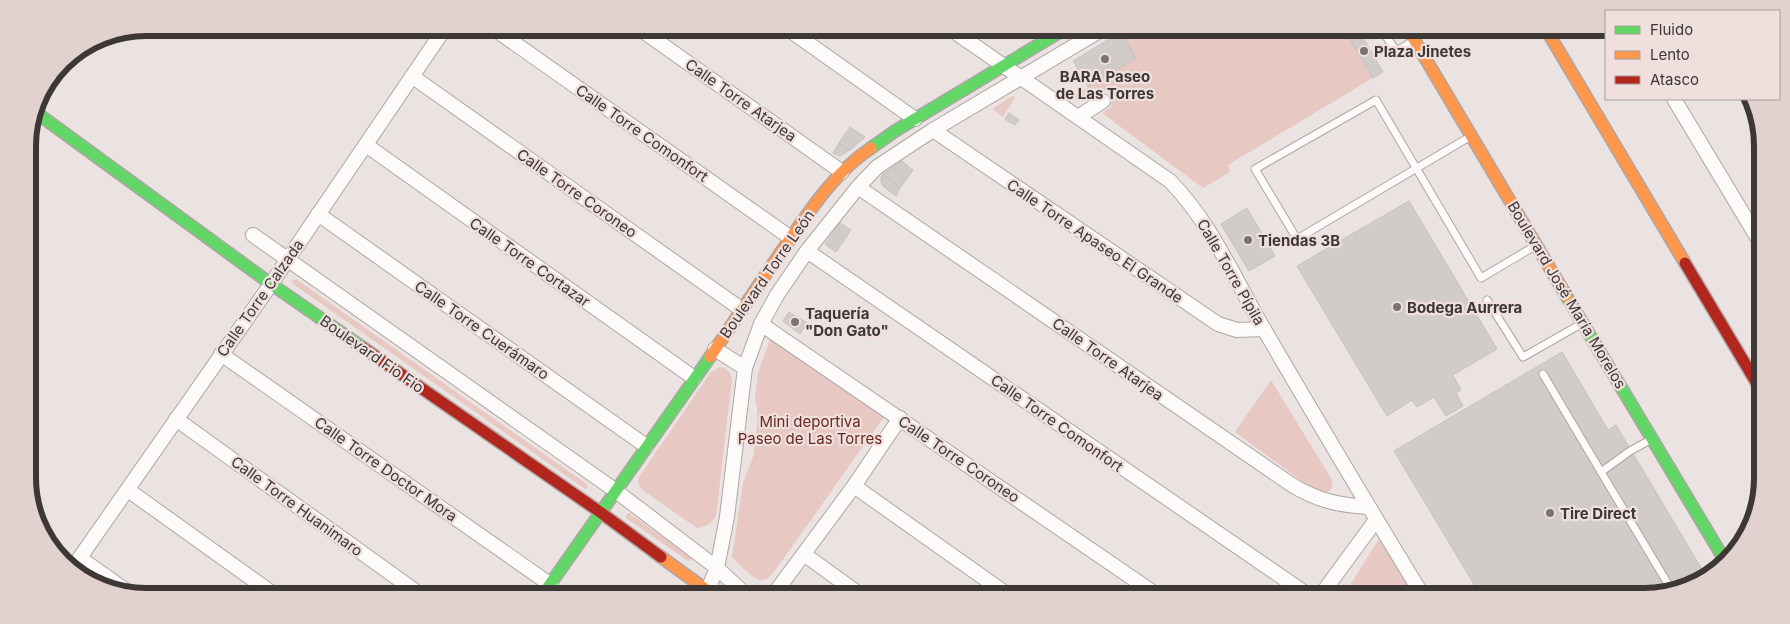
<svg xmlns="http://www.w3.org/2000/svg" width="1790" height="624" viewBox="0 0 1790 624" font-family="Inter,sans-serif">
	<style>
		.green { fill: #e7c8c3 }
		.building { fill: #d1cbc9; stroke: #c6c0bf }
		.lines { fill: none; stroke-linecap: round; stroke-linejoin: round }
		.lane-casing { stroke: #ada6a5; stroke-width: 9 }
		.street-casing { stroke: #ada6a5; stroke-width: 16 }
		.fast-casing { stroke: #ada6a5; stroke-width: 14 }
		.slow-casing { stroke: #ada6a5; stroke-width: 14 }
		.jam-casing { stroke: #ada6a5; stroke-width: 14 }
		.lane { stroke: #fcfbfa; stroke-width: 7 }
		.street { stroke: #fcfbfa; stroke-width: 14 }
		.fast { stroke: #63d668; stroke-width: 11 }
		.slow { stroke: #ff974d; stroke-width: 11 }
		.jam { stroke: #b3261e; stroke-width: 11 }
		.poi-dot { fill: #7a7372; stroke: #efe0dd; stroke-width: 2 }
		.labels { text-anchor: middle; dominant-baseline: central; stroke-width: 4.5; stroke-linejoin: round; paint-order: stroke }
		.poi-label { font-size: 15px; font-weight: bold; fill: #3d3736; stroke: #efe0dd; text-anchor: start }
		.street-label { font-size: 15px; fill: #3d3736; stroke: #efe0dd }
		.park-label { font-size: 15px; fill: #662921; stroke: #efe0dd }
		.rim { fill: none; stroke: #3d3736; stroke-width: 6 }
	</style>
	<rect width="100%" height="100%" fill="#ebe3e1"/>
	<!-- green -->
	<g class="green">
		<polygon points="1125,30 1345,31 1373,78 1228,165 1230,172 1203,188 1102,113 1111,107 1112,99 1108,91 1099,90 1080,101 1074,96 1136,58 1121,32"/>
		<polygon points="1013,96 1015,98 1003,117 992,109"/>
		<polygon points="296,279 588,485 587,488 585,489 293,284 292,280"/>
		<path d="M 771,337 L 884,417 L 774,572 C 771,575 768,579 764,580 C 756,583 738,563 732,557 L 743,483 L 754,454 L 757,423 L 757,408 L 755,398 L 758,373 Z"/>
		<path d="M 720,367 C 728,368 731,373 732,380 L 716,516 C 711,524 707,527 697,528 L 644,491 C 639,487 637,484 639,477 L 711,372 Z"/>
		<polygon points="1271,380 1332,480 1332,488 1327,493 1318,493 1235,432"/>
		<polygon points="629,513 691,557 691,560 688,561 626,518 626,514"/>
		<polygon points="1381,536 1416,596 1344,595"/>
	</g>
	<!-- building -->
	<g class="building">
		<polygon points="1345,31 1359,31 1383,72 1373,78"/>
		<polygon points="1121,32 1136,58 1088,87 1073,61"/>
		<polygon points="1009,113 1019,120 1015,125 1005,119"/>
		<polygon points="850,127 865,137 850,150 839,143"/>
		<polygon points="839,143 850,150 840,156 833,153"/>
		<polygon points="902,161 913,170 906,180 892,168"/>
		<polygon points="892,168 906,180 900,188 883,174"/>
		<polygon points="883,174 900,188 896,196 883,186 881,182 881,177"/>
		<polygon points="1409,201 1497,349 1453,375 1461,390 1456,393 1463,406 1446,416 1434,397 1417,407 1412,400 1387,416 1297,266"/>
		<polygon points="1247,208 1275,256 1249,271 1221,224"/>
		<polygon points="840,223 851,230 836,252 825,244"/>
		<polygon points="789,312 807,323 800,334 783,321"/>
		<polygon points="1562,352 1608,430 1616,425 1706,576 1651,596 1481,596 1394,451"/>
	</g>
	<g class="lines">
		<!-- lane casing -->
		<g class="lane-casing">
			<g id="lane">
				<polyline points="1382,31 1395,49 1400,49 1413,41"/>
				<polyline points="1471,136 1297,239 1255,169 1376,100 1481,278 1535,246"/>
				<polyline points="1487,300 1523,357 1581,324"/>
				<polyline points="1543,374 1601,472 1630,451 1650,440"/>
				<polyline points="1601,472 1671,589"/>
			</g>
		</g>
		<!-- street casing -->
		<g class="street-casing">
			<g id="street">
				<polyline points="493,28 791,238"/>
				<polyline points="640,29 842,172"/>
				<polyline points="788,29 915,119"/>
				<path d="M 952,30 L 1170,181 C 1212,224 1235,280 1265,331 C 1317,420 1369,508 1423,596"/>
				<polyline points="413,77 741,309"/>
				<polyline points="1674,99 1760,242"/>
				<polyline points="1078,117 1103,101"/>
				<polyline points="933,130 1218,324 1237,330 1264,329"/>
				<polyline points="366,145 694,378"/>
				<path d="M 858,187 L 1292,485 C 1318,501 1339,505 1368,507"/>
				<polyline points="318,214 646,446"/>
				<polyline points="253,235 616,491 717,568 745,594"/>
				<polyline points="807,251 1308,595"/>
				<polyline points="761,324 1157,595"/>
				<polyline points="715,349 745,368"/>
				<polyline points="221,354 551,585"/>
				<polyline points="176,419 418,593"/>
				<polyline points="854,486 1008,595"/>
				<polyline points="128,490 272,593"/>
				<polyline points="805,555 859,594"/>
				<polyline points="80,558 128,592"/>
				<polyline points="74,566 271,284 445,28"/>
				<polyline points="706,594 717,568 727,517 745,368 761,324 777,295 807,251 858,187 877,167 933,130 1101,30"/>
				<polyline points="774,594 854,486 900,418"/>
				<polyline points="1321,595 1376,520"/>
			</g>
		</g>
		<!-- fast casing -->
		<g class="fast-casing">
			<g id="fast">
				<polyline points="34,111 271,284 362,347"/>
				<polyline points="871,148 895,131 1063,30"/>
				<polyline points="1567,297 1724,559"/>
				<polyline points="544,593 710,357"/>
			</g>
		</g>
		<!-- slow casing -->
		<g class="slow-casing">
			<g id="slow">
				<polyline points="1409,31 1567,297"/>
				<polyline points="1547,31 1685,263"/>
				<path d="M 710,357 C 734,322 757,287 781,252 C 807,215 832,174 871,148"/>
				<polyline points="661,557 712,594"/>
			</g>
		</g>
		<!-- jam casing -->
		<g class="jam-casing">
			<g id="jam">
				<polyline points="1685,263 1759,387"/>
				<polyline points="362,347 600,512 661,557"/>
			</g>
		</g>
		<!-- lane -->
		<use href="#lane" class="lane"/>
		<!-- street -->
		<use href="#street" class="street"/>
		<!-- fast -->
		<use href="#fast" class="fast"/>
		<!-- slow -->
		<use href="#slow" class="slow"/>
		<!-- jam -->
		<use href="#jam" class="jam"/>
	</g>
	<!-- markers -->
	<g class="poi-dot">
		<circle cx="1364" cy="51" r="5"/>
		<circle cx="1105" cy="59" r="5"/>
		<circle cx="1248" cy="240" r="5"/>
		<circle cx="1397" cy="307" r="5"/>
		<circle cx="795" cy="322" r="5"/>
		<circle cx="1550" cy="513" r="5"/>
	</g>
	<g class="labels">
		<!-- poi labels -->
		<g class="poi-label">
			<text x="1374" y="51">Plaza Jinetes</text>
			<text x="1105" y="76" text-anchor="middle">BARA Paseo<tspan x="1105" dy="17">de Las Torres</tspan></text>
			<text x="1258" y="240">Tiendas 3B</text>
			<text x="1407" y="307">Bodega Aurrera</text>
			<text x="805" y="313">Taquería<tspan x="805" dy="17">"Don Gato"</tspan></text>
			<text x="1560" y="513">Tire Direct</text>
		</g>
		<!-- street labels -->
		<g class="street-label">
			<text transform="translate(741 100) rotate(35)">Calle Torre Atarjea</text>
			<text transform="translate(642 133) rotate(35)">Calle Torre Comonfort</text>
			<text transform="translate(577 193) rotate(35)">Calle Torre Coroneo</text>
			<text transform="translate(1095 241) rotate(34)">Calle Torre Apaseo El Grande</text>
			<text transform="translate(530 262) rotate(35)">Calle Torre Cortazar</text>
			<text transform="translate(1231 272) rotate(60)">Calle Torre Pípila</text>
			<text transform="translate(767 274) rotate(-55)">Boulevard Torre León</text>
			<text transform="translate(1567 295) rotate(59)">Boulevard José María Morelos</text>
			<text transform="translate(260 298) rotate(-55)">Calle Torre Calzada</text>
			<text transform="translate(482 330) rotate(35)">Calle Torre Cuerámaro</text>
			<text transform="translate(372 354) rotate(35)">Boulevard Fio Fio</text>
			<text transform="translate(1108 359) rotate(35)">Calle Torre Atarjea</text>
			<text transform="translate(1057 423) rotate(35)">Calle Torre Comonfort</text>
			<text transform="translate(959 459) rotate(34)">Calle Torre Coroneo</text>
			<text transform="translate(386 469) rotate(35)">Calle Torre Doctor Mora</text>
			<text transform="translate(297 506) rotate(36)">Calle Torre Huanimaro</text>
		</g>
		<!-- park labels -->
		<g class="park-label">
			<text x="810" y="421">Mini deportiva<tspan x="810" dy="17">Paseo de Las Torres</tspan></text>
		</g>
	</g>
	<!-- crop -->
	<path d="M0 0H1790V624H0ZM146 36H1644A110 110 0 0 1 1754 146V478A110 110 0 0 1 1644 588H146A110 110 0 0 1 36 478V146A110 110 0 0 1 146 36Z" fill="#e1d2d0" fill-rule="evenodd"/>
	<path class="rim" d="M146 36H1644A110 110 0 0 1 1754 146V478A110 110 0 0 1 1644 588H146A110 110 0 0 1 36 478V146A110 110 0 0 1 146 36Z"/>
	<!-- legend -->
	<rect x="1605" y="10" width="175" height="90" fill="#efe0dd" stroke="#a89c9a"/>
	<rect x="1615" y="26" width="25" height="8" fill="#63d668" stroke="#a89c9a"/>
	<text x="1650" y="35" font-size="15" fill="#3d3736">Fluido</text>
	<rect x="1615" y="51" width="25" height="8" fill="#ff974d" stroke="#a89c9a"/>
	<text x="1650" y="60" font-size="15" fill="#3d3736">Lento</text>
	<rect x="1615" y="76" width="25" height="8" fill="#b3261e" stroke="#a89c9a"/>
	<text x="1650" y="85" font-size="15" fill="#3d3736">Atasco</text>
</svg>
